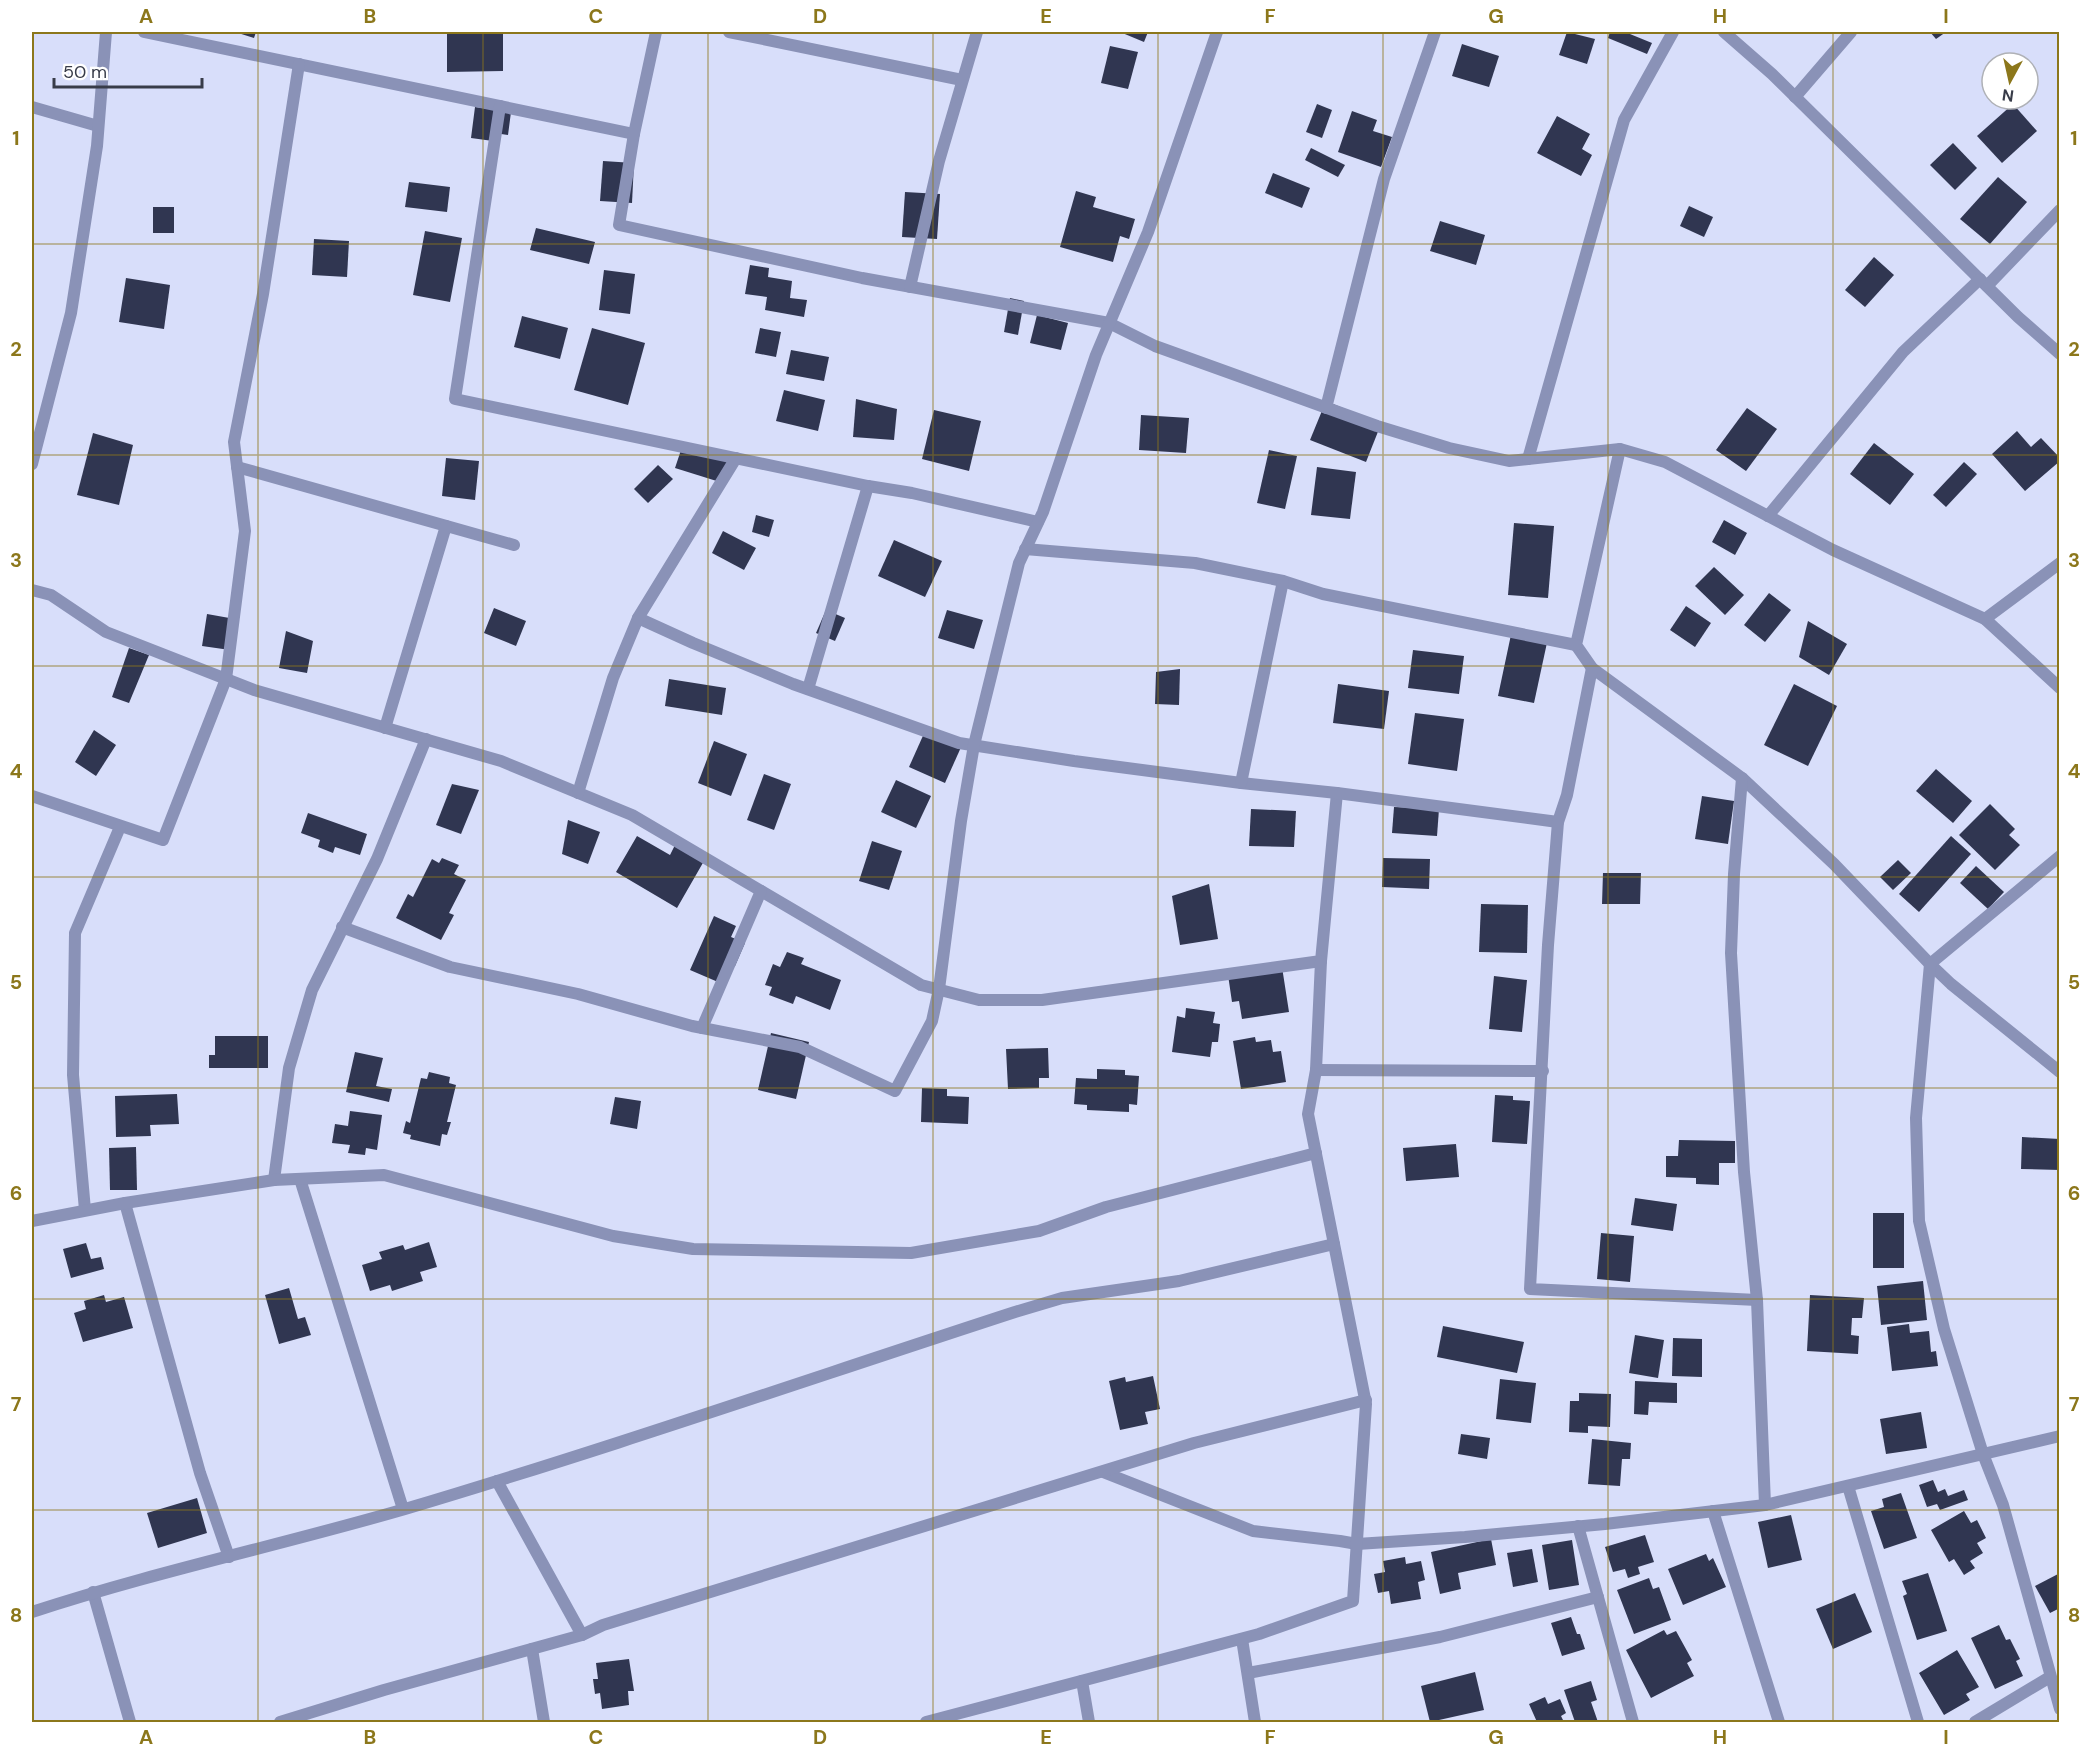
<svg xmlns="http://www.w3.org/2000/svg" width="2091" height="1754" viewBox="0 0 2091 1754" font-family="'DM Sans',sans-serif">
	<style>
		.building { fill: #303651 }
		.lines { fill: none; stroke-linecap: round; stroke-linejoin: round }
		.minor { stroke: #8a92b7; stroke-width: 12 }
		.grid { fill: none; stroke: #8c771b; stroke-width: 1.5; stroke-opacity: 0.55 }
		.neatline { fill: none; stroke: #8c771b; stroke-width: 2 }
		.grid-label { font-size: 20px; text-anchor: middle; font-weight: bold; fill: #8c771b }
	</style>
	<rect width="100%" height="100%" fill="#d8defa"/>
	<!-- building -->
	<g class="building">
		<polygon points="235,32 256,32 254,38"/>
		<polygon points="447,32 503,32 503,71 447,72"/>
		<polygon points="1120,32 1148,32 1144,42"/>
		<polygon points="1567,32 1595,39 1587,64 1559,55"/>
		<polygon points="1610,32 1625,32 1652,43 1647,54 1608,38"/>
		<polygon points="1930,32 1946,32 1936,39"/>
		<polygon points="1462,44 1499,56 1489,87 1452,76"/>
		<polygon points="1110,46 1138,52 1128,89 1101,83"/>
		<polygon points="1317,104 1332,110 1322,138 1306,132"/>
		<polygon points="2013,104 2037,131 2002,163 1977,136"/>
		<polygon points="475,107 511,112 508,135 494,133 493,141 471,138"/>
		<polygon points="1352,111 1377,120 1373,131 1392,137 1381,167 1338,152"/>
		<polygon points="1557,116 1590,134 1582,149 1592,155 1581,176 1537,153"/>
		<polygon points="1953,143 1977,168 1955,190 1930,165"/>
		<polygon points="1311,148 1345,165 1338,177 1305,160"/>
		<polygon points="603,161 634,163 632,203 600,201"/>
		<polygon points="1273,173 1310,188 1302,208 1265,193"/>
		<polygon points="1998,177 2027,202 1990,244 1960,219"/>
		<polygon points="409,182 450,187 447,212 405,207"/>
		<polygon points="1076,191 1096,197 1093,207 1135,219 1129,239 1120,236 1113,262 1060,247"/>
		<polygon points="905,192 940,194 937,239 902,237"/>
		<polygon points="1689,206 1713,217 1704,237 1680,226"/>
		<rect x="153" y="207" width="21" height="26"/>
		<polygon points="1440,221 1485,235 1476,265 1430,251"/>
		<polygon points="536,228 595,242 589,264 530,250"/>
		<polygon points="425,231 462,238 450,302 413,295"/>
		<polygon points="314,239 349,241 347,277 312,275"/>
		<polygon points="1874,257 1894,275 1865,307 1845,290"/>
		<polygon points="750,265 769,268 768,277 792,281 790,298 807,300 804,317 765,310 767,297 745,294"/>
		<polygon points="604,270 635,274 630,314 599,310"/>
		<polygon points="126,278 170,285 164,329 119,322"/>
		<polygon points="1010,298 1024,301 1018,335 1004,332"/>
		<polygon points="1037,315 1068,323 1061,350 1030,343"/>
		<polygon points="522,316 568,328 560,359 514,347"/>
		<polygon points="592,328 645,343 628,405 574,390"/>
		<polygon points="760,328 781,332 776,357 755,353"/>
		<polygon points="791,350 829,357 824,381 786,374"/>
		<polygon points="784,390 825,400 818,431 776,421"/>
		<polygon points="856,399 897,409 894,440 853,437"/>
		<polygon points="1326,401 1381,424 1366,462 1310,440"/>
		<polygon points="1747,408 1777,429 1746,471 1716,450"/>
		<polygon points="934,410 981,421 969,471 922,459"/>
		<polygon points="1141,415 1189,418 1186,453 1139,450"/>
		<polygon points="2017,431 2031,447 2041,438 2060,458 2060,461 2025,491 1992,454"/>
		<polygon points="93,433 133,445 119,505 77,495"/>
		<polygon points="1874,443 1914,474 1890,505 1850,474"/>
		<polygon points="683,444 730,458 723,483 675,468"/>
		<polygon points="1269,450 1297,456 1285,509 1257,503"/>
		<polygon points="446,458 479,461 475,500 442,496"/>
		<polygon points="1964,462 1977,474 1946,507 1933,495"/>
		<polygon points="658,465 673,479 648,503 634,489"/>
		<polygon points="1317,467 1356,472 1350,519 1311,515"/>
		<polygon points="756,515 774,520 769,537 752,532"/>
		<polygon points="1724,520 1747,533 1735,555 1712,542"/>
		<polygon points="1514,523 1554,526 1548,598 1508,595"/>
		<polygon points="723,531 756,548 744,570 712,553"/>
		<polygon points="894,540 942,561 925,597 878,576"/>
		<polygon points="1714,567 1744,595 1725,615 1695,586"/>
		<polygon points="1769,593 1791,610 1765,642 1744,625"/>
		<polygon points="1686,606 1711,623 1695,647 1670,630"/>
		<polygon points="494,608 526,621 516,646 484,633"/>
		<polygon points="826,610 845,618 835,641 816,633"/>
		<polygon points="947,610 983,620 974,649 938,638"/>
		<polygon points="207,614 235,619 230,650 202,646"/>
		<polygon points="1808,621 1847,644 1829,675 1799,657"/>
		<polygon points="1512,630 1548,638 1534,703 1498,696"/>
		<polygon points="286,631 313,641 307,673 279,668"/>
		<polygon points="129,648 149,655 129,703 112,697"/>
		<polygon points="1413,650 1464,656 1459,694 1408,688"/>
		<polygon points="1180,669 1179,705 1155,704 1156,672"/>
		<polygon points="669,679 726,688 722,715 665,706"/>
		<polygon points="1338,684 1389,691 1384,729 1333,723"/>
		<polygon points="1794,684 1837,706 1808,766 1764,745"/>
		<polygon points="1415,713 1464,719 1457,771 1408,764"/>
		<polygon points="926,729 962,745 945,783 909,767"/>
		<polygon points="94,730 116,745 96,776 75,762"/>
		<polygon points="714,741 747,754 731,796 698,783"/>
		<polygon points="1936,769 1972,801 1953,823 1916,791"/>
		<polygon points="764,774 791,784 774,830 747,820"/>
		<polygon points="896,780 931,796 916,828 881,812"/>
		<polygon points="452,784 479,790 461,834 436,825"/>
		<polygon points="1702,796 1734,801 1728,844 1695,839"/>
		<polygon points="1990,804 2015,829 2009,835 2020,845 1995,870 1959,835"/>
		<polygon points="1394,807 1439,809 1437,836 1392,833"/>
		<polygon points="1251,809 1296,811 1294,847 1249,846"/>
		<polygon points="308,813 367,834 360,855 335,847 333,853 318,847 320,840 301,833"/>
		<polygon points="568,820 600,832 588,864 562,854"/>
		<polygon points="637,836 670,855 675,845 704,861 677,908 616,872"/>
		<polygon points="1951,836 1971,854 1919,912 1899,894"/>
		<polygon points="872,841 902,851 889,890 859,881"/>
		<polygon points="442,858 459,865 454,874 466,880 449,913 454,915 441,940 396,918 408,894 413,897 432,859 439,863"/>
		<polygon points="1383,858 1430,859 1429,889 1382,887"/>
		<polygon points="1898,860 1911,873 1893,890 1880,877"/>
		<polygon points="1976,866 2004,892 1988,909 1960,883"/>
		<polygon points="1603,873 1641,873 1640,904 1602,904"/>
		<polygon points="1209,884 1218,939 1180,945 1172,896"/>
		<polygon points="1481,904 1528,905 1527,953 1479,952"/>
		<polygon points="714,916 736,926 731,937 745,943 735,966 718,982 690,970"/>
		<polygon points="787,952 804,958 801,964 841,980 830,1010 796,996 793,1004 769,995 772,987 765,985 773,964 780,967"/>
		<polygon points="1282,967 1289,1012 1242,1019 1239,1001 1232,1002 1228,975"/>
		<polygon points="1494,976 1527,980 1522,1032 1489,1029"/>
		<polygon points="1186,1008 1215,1012 1213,1023 1220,1024 1218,1042 1212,1042 1210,1057 1172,1052 1177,1016 1185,1018"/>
		<polygon points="771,1033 809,1042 796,1099 758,1090"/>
		<polygon points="215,1036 268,1036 268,1068 209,1068 209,1055 215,1055"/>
		<polygon points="1255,1037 1256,1042 1271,1040 1273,1052 1281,1051 1286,1082 1241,1089 1233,1041"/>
		<polygon points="1048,1048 1049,1078 1039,1078 1039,1088 1008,1089 1006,1049"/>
		<polygon points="355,1052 383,1058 376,1086 392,1089 389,1102 346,1092"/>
		<polygon points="1097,1069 1125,1070 1125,1075 1139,1076 1137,1105 1129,1104 1129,1112 1087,1110 1087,1105 1074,1104 1076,1078 1097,1079"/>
		<polygon points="429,1072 450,1077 449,1083 456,1085 447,1122 451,1122 447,1135 442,1134 440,1146 410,1139 411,1135 403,1133 406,1121 410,1123 421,1078 427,1079"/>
		<polygon points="922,1088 947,1089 947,1096 969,1097 968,1124 921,1122"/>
		<polygon points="177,1094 179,1124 150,1125 151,1136 116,1137 115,1096"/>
		<polygon points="1495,1095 1513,1096 1513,1100 1530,1101 1527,1144 1492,1142"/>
		<polygon points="615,1097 641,1101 637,1129 610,1124"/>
		<polygon points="350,1111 382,1115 377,1150 366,1148 365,1155 348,1153 350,1145 332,1143 335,1124 348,1126"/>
		<polygon points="2022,1137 2060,1139 2060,1170 2021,1169"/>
		<polygon points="1679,1140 1735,1141 1735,1163 1719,1163 1719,1185 1696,1184 1696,1178 1666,1177 1666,1156 1678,1156"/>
		<polygon points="1456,1144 1459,1177 1406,1181 1403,1148"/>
		<polygon points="136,1147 137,1190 110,1190 109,1148"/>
		<polygon points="1635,1198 1677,1204 1673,1231 1631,1225"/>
		<rect x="1873" y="1213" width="31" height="55"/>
		<polygon points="1601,1233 1634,1236 1630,1282 1597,1279"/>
		<polygon points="429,1242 437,1267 420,1272 423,1281 392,1291 390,1285 370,1291 362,1265 382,1259 379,1252 403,1245 405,1250"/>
		<polygon points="86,1243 91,1259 101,1257 104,1269 71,1278 63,1249"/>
		<polygon points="1923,1281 1927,1320 1881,1325 1877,1286"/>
		<polygon points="289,1288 298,1319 305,1317 311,1335 279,1344 265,1295"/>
		<polygon points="104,1295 106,1302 124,1297 133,1328 83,1342 74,1313 86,1309 84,1301"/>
		<polygon points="1810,1295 1864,1298 1862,1318 1852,1318 1851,1335 1859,1336 1858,1354 1807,1351"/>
		<polygon points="1909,1324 1910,1333 1929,1331 1931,1352 1936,1351 1938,1366 1892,1371 1887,1327"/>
		<polygon points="1443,1326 1524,1342 1517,1373 1437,1357"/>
		<polygon points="1635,1335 1664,1340 1658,1378 1629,1373"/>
		<polygon points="1673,1338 1702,1339 1702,1377 1672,1376"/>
		<polygon points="1153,1376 1160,1409 1145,1412 1148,1424 1120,1430 1109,1381 1125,1377 1126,1382"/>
		<polygon points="1500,1379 1536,1383 1531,1423 1496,1419"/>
		<polygon points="1635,1381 1677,1383 1677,1403 1649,1402 1648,1415 1634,1414"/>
		<polygon points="1579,1393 1611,1394 1610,1427 1588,1426 1588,1433 1569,1432 1570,1401 1579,1401"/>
		<polygon points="1921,1412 1927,1448 1886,1454 1880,1419"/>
		<polygon points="1461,1434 1490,1438 1487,1459 1458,1454"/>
		<polygon points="1592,1439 1631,1443 1630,1459 1622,1459 1620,1486 1588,1484"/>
		<polygon points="1933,1480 1938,1492 1945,1489 1948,1496 1964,1490 1968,1500 1940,1510 1937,1504 1927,1507 1919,1485"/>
		<polygon points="1901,1493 1917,1538 1884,1549 1871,1511 1884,1507 1882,1499"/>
		<polygon points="197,1498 207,1533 158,1548 147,1513"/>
		<polygon points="1964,1511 1971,1523 1977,1520 1986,1538 1977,1543 1983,1553 1970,1561 1975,1568 1964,1575 1954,1559 1949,1562 1931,1530"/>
		<polygon points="1791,1515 1802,1560 1768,1568 1758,1522"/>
		<polygon points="1645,1535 1654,1562 1638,1567 1640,1574 1628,1578 1625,1569 1613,1572 1605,1547"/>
		<polygon points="1491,1539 1496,1565 1458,1573 1461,1589 1440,1594 1431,1552"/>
		<polygon points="1572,1540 1579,1585 1549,1590 1542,1545"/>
		<polygon points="1532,1549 1538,1582 1513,1587 1507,1553"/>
		<polygon points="1706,1554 1709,1561 1713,1558 1726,1587 1683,1605 1668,1569"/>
		<polygon points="1405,1557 1406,1564 1421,1561 1425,1580 1418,1582 1421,1599 1391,1604 1389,1591 1378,1593 1374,1574 1385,1572 1383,1561"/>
		<polygon points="1928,1573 1947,1631 1917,1640 1903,1596 1907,1594 1902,1581"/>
		<polygon points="2060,1573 2060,1608 2050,1613 2035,1586"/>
		<polygon points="1649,1578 1653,1589 1659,1587 1671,1620 1634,1634 1617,1590"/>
		<polygon points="1855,1593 1872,1632 1833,1649 1816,1609"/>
		<polygon points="1571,1617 1577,1634 1580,1634 1585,1649 1562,1656 1551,1623"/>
		<polygon points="1999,1625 2006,1640 2010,1639 2020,1659 2016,1661 2023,1676 1995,1689 1971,1638"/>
		<polygon points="1664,1630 1667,1635 1676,1631 1692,1660 1687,1663 1694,1676 1651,1698 1626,1650"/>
		<polygon points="1957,1650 1979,1687 1966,1694 1970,1700 1944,1715 1919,1673"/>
		<polygon points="629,1659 634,1691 628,1691 629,1705 602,1709 600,1693 595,1694 593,1679 598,1679 596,1663"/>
		<polygon points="1475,1672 1484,1710 1430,1722 1421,1686"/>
		<polygon points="1591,1681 1597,1700 1591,1702 1598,1722 1575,1722 1564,1690"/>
		<polygon points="1545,1697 1548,1704 1560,1699 1566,1713 1561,1716 1564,1722 1537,1722 1529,1704"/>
	</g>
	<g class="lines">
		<!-- minor -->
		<g class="minor">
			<polyline points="144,32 634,134"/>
			<polyline points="656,32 634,134 619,225 862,278 1109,323 1155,346 1377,426 1449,448 1509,461 1620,449 1665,462 1833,550 1985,619"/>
			<polyline points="729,32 962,80"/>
			<polyline points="1724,32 1772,74 2018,317 2060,354"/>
			<polyline points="1795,97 1851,32"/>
			<polyline points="500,106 455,399 868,486 912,493 1038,522"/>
			<polyline points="32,107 98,126"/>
			<polyline points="1987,286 2060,210"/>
			<polyline points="910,287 939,161 977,32"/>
			<polyline points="1326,408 1384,179 1435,32"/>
			<polyline points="1620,449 1576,645 1592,668 1742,778 1834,864 1930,964 1951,984 2060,1072"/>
			<polyline points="1528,459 1624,120 1673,32"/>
			<polyline points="32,464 71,313 97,146 106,32"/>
			<polyline points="237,467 514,545"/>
			<polyline points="1768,516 1903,352 1980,279"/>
			<polyline points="1025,549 1195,563 1283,581 1323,594 1576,645"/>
			<polyline points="2060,563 1985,619 2060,688"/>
			<polyline points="32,590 51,595 106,632 254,690 501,761 632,815 921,985 979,1000 1042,1000 1321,961 1337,793"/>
			<polyline points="638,618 693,643 793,684 959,743 1074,761 1241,783 1337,793 1558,822"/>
			<polyline points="1592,668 1567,795 1558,822 1548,945 1530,1289 1757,1300 1765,1505"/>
			<polyline points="808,689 868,486"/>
			<polyline points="385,728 446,526"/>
			<polyline points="1742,778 1734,874 1731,953 1744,1172 1757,1300"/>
			<polyline points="1241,783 1283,581"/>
			<polyline points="578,793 613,678 638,618 736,458"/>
			<polyline points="32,796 163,840 226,679 245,531 234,442 263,294 299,64"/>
			<polyline points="2060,856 1930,964 1916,1118 1919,1221 1944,1329 1983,1454 2003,1505 2060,1709"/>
			<polyline points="342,927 450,967 578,994 692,1026 800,1047 895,1091 932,1021 939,989 961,821 974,745 1019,563 1043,512 1096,355 1148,232 1217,32"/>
			<polyline points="702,1028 761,891"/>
			<polyline points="1316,1070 1543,1071"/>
			<polyline points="300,1179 403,1509"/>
			<polyline points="274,1180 289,1068 312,990 377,859 426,739"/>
			<polyline points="125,1203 200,1473 229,1557"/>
			<polyline points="85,1210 73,1075 75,933 120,827"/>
			<polyline points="32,1221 125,1203 274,1180 384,1175 613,1236 693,1249 911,1253 1039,1231 1106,1207 1316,1153"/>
			<polyline points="1103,1472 1253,1531 1340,1541 1357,1544 1465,1537 1605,1524 1765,1505 2060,1436"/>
			<polyline points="497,1481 582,1635"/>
			<polyline points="1848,1486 1918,1722"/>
			<polyline points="1713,1511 1779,1722"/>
			<polyline points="1578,1526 1633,1722"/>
			<polyline points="93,1592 130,1722"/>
			<path d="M 32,1612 C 154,1572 281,1545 405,1509 C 610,1448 812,1378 1015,1312 L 1062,1298 L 1179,1281 L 1334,1244"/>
			<polyline points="1242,1639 1255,1722"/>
			<polyline points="532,1649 544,1722"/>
			<polyline points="1248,1673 1440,1637 1598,1597"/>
			<polyline points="1082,1681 1089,1722"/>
			<polyline points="280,1722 384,1690 582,1635 603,1625 1194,1443 1366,1400"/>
			<polyline points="926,1722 1259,1634 1353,1601 1366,1404 1308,1114 1316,1070 1321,961"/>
			<polyline points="1975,1722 2050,1677"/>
		</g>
	</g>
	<!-- grid -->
	<path class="grid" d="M 258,32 L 258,1722M 483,32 L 483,1722M 708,32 L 708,1722M 933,32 L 933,1722M 1158,32 L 1158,1722M 1383,32 L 1383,1722M 1608,32 L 1608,1722M 1833,32 L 1833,1722M 32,244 L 2060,244M 32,455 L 2060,455M 32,666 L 2060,666M 32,877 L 2060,877M 32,1088 L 2060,1088M 32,1299 L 2060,1299M 32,1510 L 2060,1510"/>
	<!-- border -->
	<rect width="2091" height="1754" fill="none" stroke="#ffffff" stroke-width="66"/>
	<!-- north arrow -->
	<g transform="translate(2010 81) rotate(188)"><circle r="28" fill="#ffffff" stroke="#afb1b6" stroke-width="1.5"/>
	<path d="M0-4.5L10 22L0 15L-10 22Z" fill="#8c771b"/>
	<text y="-9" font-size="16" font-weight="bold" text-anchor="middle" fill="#383c49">N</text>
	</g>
	<!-- scale -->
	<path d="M54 78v9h148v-9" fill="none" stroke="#383c49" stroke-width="3"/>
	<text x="63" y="78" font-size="18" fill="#383c49" stroke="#ffffff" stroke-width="4.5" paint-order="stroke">50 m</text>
	<rect x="33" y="33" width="2025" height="1688" class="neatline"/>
	<g class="grid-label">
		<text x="146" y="23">A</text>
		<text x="370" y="23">B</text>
		<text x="596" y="23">C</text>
		<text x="820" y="23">D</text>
		<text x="1046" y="23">E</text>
		<text x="1270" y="23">F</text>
		<text x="1496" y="23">G</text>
		<text x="1720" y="23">H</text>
		<text x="1946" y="23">I</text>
		<text x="16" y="145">1</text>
		<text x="2074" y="145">1</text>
		<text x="16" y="356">2</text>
		<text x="2074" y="356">2</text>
		<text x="16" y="567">3</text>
		<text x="2074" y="567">3</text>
		<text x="16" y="778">4</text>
		<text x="2074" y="778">4</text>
		<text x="16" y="989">5</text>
		<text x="2074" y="989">5</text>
		<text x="16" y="1200">6</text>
		<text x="2074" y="1200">6</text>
		<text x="16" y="1411">7</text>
		<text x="2074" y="1411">7</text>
		<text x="16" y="1622">8</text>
		<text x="2074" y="1622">8</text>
		<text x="146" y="1744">A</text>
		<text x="370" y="1744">B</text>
		<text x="596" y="1744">C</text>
		<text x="820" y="1744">D</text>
		<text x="1046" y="1744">E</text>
		<text x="1270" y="1744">F</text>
		<text x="1496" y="1744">G</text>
		<text x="1720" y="1744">H</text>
		<text x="1946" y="1744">I</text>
	</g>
</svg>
